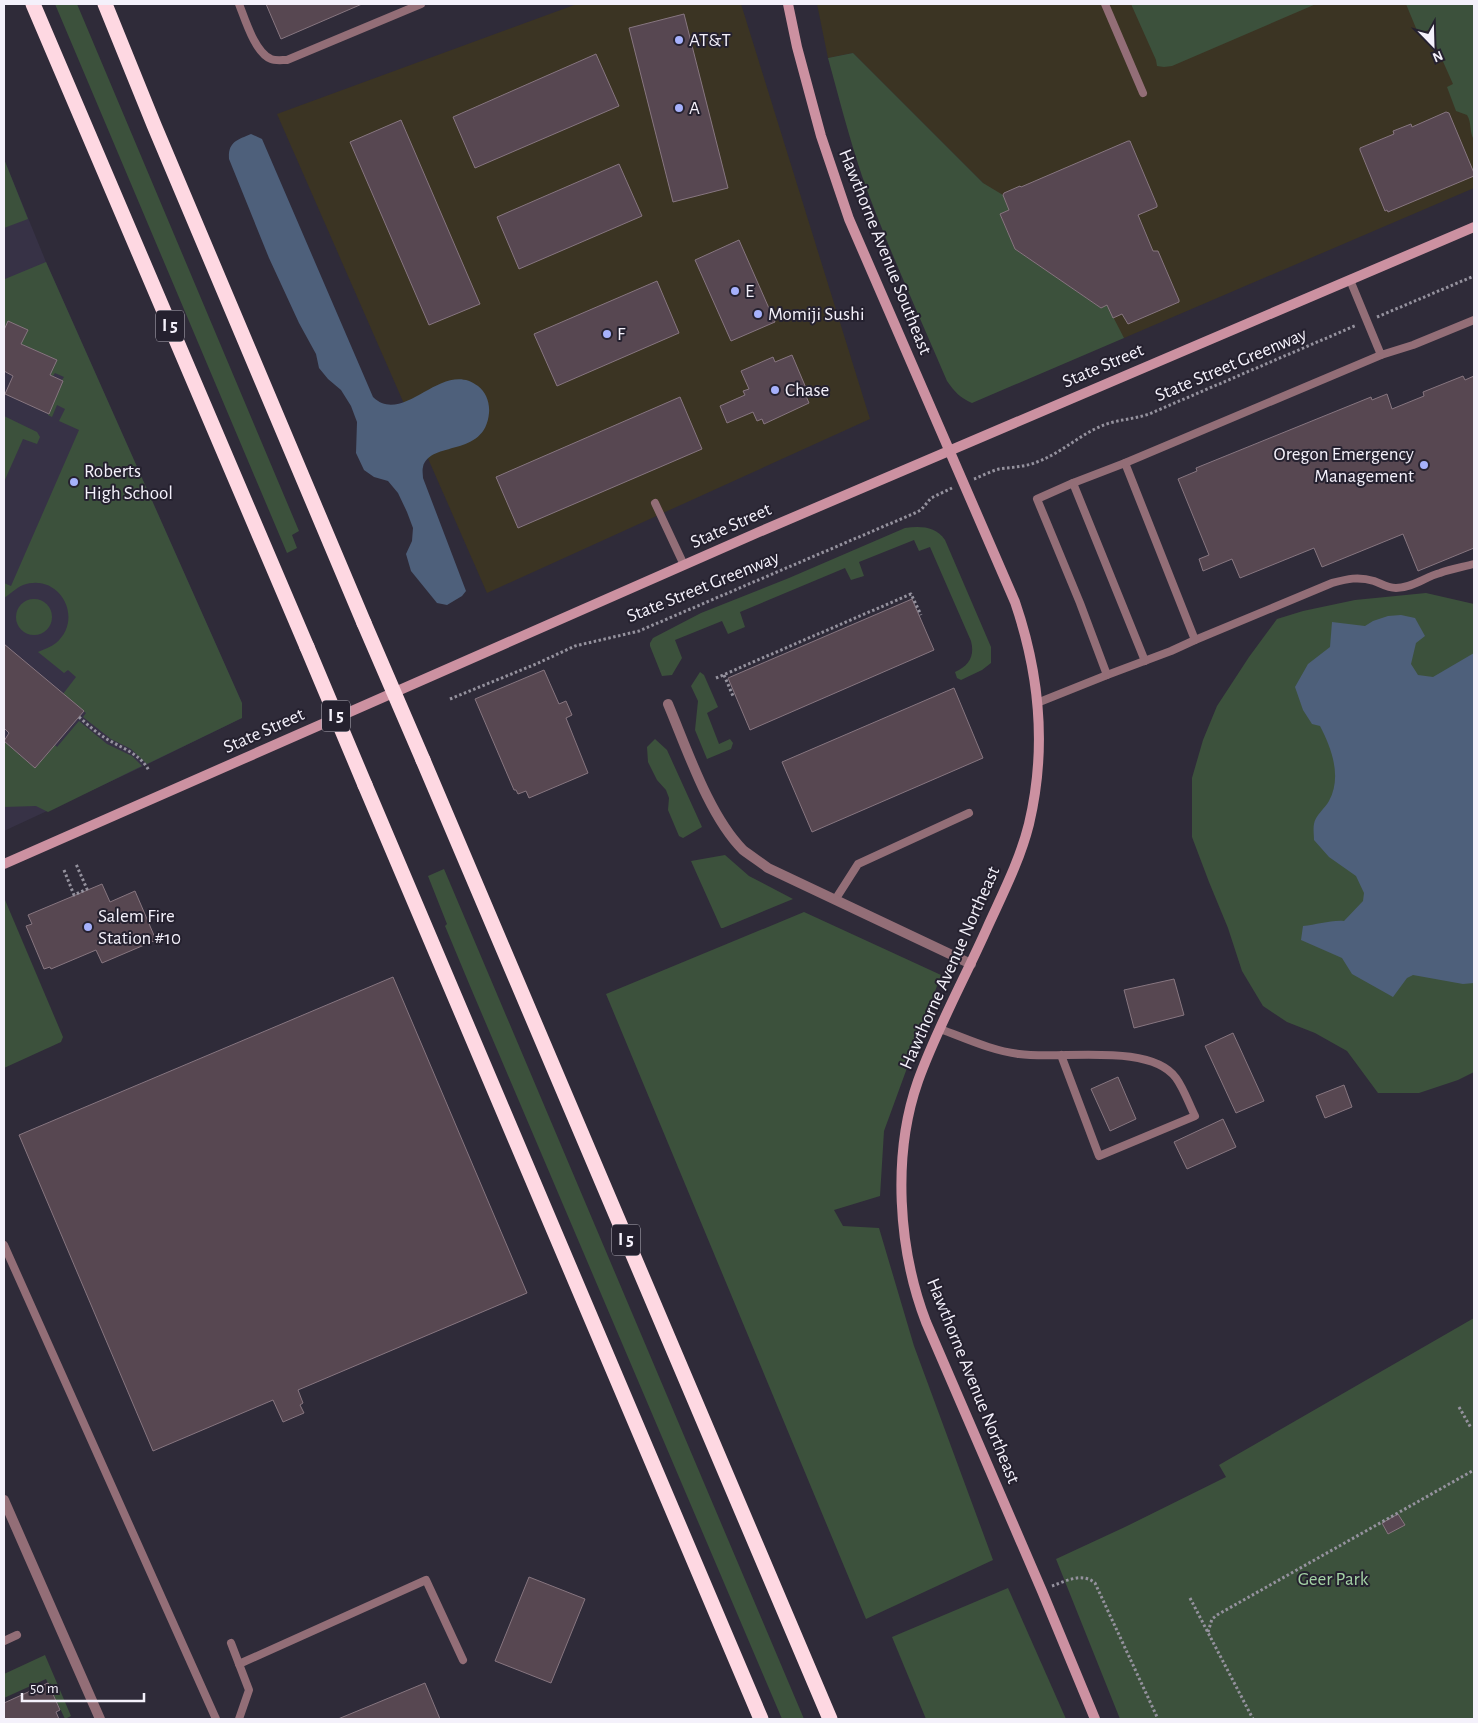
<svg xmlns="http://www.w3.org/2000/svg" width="1478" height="1723" viewBox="0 0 1478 1723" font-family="'Alegreya Sans',sans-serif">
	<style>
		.commercial { fill: #3b3423 }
		.built { fill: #373246 }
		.green { fill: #3c513c }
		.water { fill: #4e607b }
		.building { fill: #574751; stroke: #877680 }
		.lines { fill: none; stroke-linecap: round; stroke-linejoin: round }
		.path { stroke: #95929e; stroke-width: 3; stroke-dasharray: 2.5 2.5; stroke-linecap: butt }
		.lane { stroke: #936e77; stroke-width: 8 }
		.street { stroke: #936e77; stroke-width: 10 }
		.secondary { stroke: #cc91a1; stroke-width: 10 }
		.highway { stroke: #fed8e2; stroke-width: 15 }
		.highway-bridge { stroke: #fed8e2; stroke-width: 15 }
		.poi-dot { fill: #a6b1fc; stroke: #25212f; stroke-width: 2 }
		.labels { text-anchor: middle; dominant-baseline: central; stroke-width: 4; stroke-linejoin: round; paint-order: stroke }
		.shield { fill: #25212f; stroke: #b6b3be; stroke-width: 1 }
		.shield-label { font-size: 18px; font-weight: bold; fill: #f4f1fb }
		.poi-label { font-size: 19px; fill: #f4f1fb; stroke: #25212f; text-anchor: start }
		.street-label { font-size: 19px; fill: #f4f1fb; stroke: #25212f }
		.park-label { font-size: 19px; fill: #a5d3a6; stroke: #25212f }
	</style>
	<rect width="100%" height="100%" fill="#2f2b39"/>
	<!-- commercial -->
	<g class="commercial">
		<polygon points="577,4 741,4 870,419 487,593 277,114"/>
		<polygon points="817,4 1474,4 1474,188 1124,338 1101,308 1015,249 1000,214 983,183 853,53 828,58"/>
	</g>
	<!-- built -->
	<polygon class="built" points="4,159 46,262 242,703 242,718 146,765 4,831"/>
	<!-- green -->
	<g class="green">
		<polygon points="55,4 77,4 299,531 292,535 297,548 287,553"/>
		<polygon points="1131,4 1316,4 1172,66 1164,67 1157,66 1156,60"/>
		<path d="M 1406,4 L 1474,4 L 1474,140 C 1469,132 1472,123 1467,115 L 1456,111 L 1447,87 L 1453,84 L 1429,30 L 1418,33 Z"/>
		<path d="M 853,53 L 983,183 L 1003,195 L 1009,210 L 1000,214 L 1015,249 L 1101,308 L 1107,305 L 1124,338 L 972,403 C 960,398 954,391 947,381 C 918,313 887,246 862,176 C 849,137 839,98 828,58 Z"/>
		<polygon points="4,159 28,219 4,228"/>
		<path d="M 46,262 L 242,703 L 242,718 L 147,764 L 131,749 L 111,739 L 83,717 L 86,713 L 63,694 L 76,677 L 68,670 L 64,673 L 38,652 C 44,649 51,647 56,643 C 85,618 59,572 23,585 C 16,588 10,594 4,598 L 4,583 L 11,586 L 79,430 L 59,421 L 65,409 L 57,405 L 52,417 L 48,415 L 63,381 L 62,380 L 64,377 L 55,373 L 53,376 L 46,373 L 57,360 L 21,344 L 27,330 L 8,321 L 4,330 L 4,276 L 5,279 Z"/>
		<polygon points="4,416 37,432 40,437 37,444 23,439 4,482"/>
		<path d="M 905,528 C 920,526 936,526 945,540 L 991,647 L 991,663 L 982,670 L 961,680 L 957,678 L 955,672 C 969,666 975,656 971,641 L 930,547 L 919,551 L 914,540 L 859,562 L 864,576 L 851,580 L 845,568 L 740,612 L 745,627 L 728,634 L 722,621 L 675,640 L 682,658 L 672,675 L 662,676 L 650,646 L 650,643 L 653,638 L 701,613 L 789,578 Z"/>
		<polygon points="1426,593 1474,604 1474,1072 1458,1080 1419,1093 1378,1093 1347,1051 1315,1033 1287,1022 1263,1006 1242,971 1228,928 1209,882 1192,837 1192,778 1203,740 1217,706 1249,657 1277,619 1303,611 1355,600"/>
		<circle cx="34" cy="617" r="18"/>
		<polygon points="700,672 704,675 718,707 707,713 719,744 730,739 733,743 731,749 707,759 695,730 698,701 691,686"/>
		<polygon points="79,721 107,744 132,756 142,766 48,812 36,806 4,807 4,741 35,768 55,745 57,747"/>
		<polygon points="655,739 667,750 702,827 683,838 679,836 668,810 669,798 666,790 657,780 648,762 647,747"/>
		<polygon points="725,855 749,876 793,899 723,928 721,928 691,861"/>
		<polygon points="444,869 804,1719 782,1719 470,986 445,926 447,924 428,876"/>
		<polygon points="5,900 63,1037 61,1042 4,1068 4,901"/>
		<polygon points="804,912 941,975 884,1131 880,1196 834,1210 843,1226 879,1228 914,1346 993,1560 866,1619 606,994"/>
		<polygon points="1474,1318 1474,1719 1120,1719 1056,1559 1125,1527 1226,1477 1219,1465"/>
		<polygon points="1008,1588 1066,1719 926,1719 892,1637"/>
		<polygon points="45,1655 71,1716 65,1719 46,1679 4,1698 4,1674"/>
	</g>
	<!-- water -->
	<g class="water">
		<path d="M 251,134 L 262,139 L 373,397 C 404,427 442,358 478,386 C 486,392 490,403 489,413 C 485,458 430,440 423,467 C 422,470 423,475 423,478 L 466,591 L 462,596 L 447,605 L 437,603 L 411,571 L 406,554 L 412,541 L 413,528 L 407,512 L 398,493 L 388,481 L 374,477 L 364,470 L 356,453 L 357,422 L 351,406 L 341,390 L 328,379 L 319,368 L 316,354 L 299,323 L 269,258 L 229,159 C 228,142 237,140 251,134 Z"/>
		<path d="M 1401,615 L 1415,618 L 1425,636 L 1416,643 L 1411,664 L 1418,675 L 1433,677 L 1474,653 L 1474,983 L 1463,984 L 1413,975 L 1407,978 L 1393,997 L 1352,974 L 1342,958 L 1301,940 L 1303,926 C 1317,925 1330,920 1344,921 L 1363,901 L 1364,893 L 1356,876 L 1329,857 L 1314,840 C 1314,835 1313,829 1314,824 C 1315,816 1325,808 1329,801 C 1342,777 1332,749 1320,726 L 1312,724 L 1303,710 L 1295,687 L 1308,664 L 1330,647 L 1332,622 L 1365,626 L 1373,621 L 1388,616 Z"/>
	</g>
	<!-- building -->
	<g class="building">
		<polygon points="266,4 362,4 281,39"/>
		<polygon points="684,14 728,188 673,202 629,28"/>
		<polygon points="596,54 619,106 475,168 453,117"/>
		<polygon points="1446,112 1449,113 1474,173 1474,176 1388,212 1387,210 1385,211 1360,150 1360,148 1394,134 1393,131 1411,124 1412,127"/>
		<polygon points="401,120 480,304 429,325 350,142"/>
		<polygon points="1128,141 1130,141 1157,205 1157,207 1138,215 1153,251 1158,251 1179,300 1179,302 1128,324 1122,314 1113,318 1107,305 1101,308 1015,249 1000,214 1009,210 1003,195 1004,193 1020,186 1021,187"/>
		<polygon points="619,164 642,216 519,269 497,217"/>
		<polygon points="739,240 775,322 731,341 695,260"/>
		<polygon points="657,281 679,333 557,386 534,334"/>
		<polygon points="8,321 28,330 21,344 57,360 50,375 63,381 49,414 5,394 13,376 4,371 4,330"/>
		<polygon points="792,355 806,388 803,389 809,403 764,424 762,419 757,421 753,412 727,423 720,406 745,395 743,391 749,389 741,371 773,357 775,362"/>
		<polygon points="1463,376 1465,380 1474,376 1474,548 1418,571 1403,534 1322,567 1314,548 1240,578 1232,559 1203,571 1199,559 1209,555 1178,479 1197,471 1196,468 1371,397 1372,400 1387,394 1392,409 1424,396 1423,392"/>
		<polygon points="680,397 702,449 518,528 496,477"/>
		<polygon points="912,599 934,650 750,730 728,678"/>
		<polygon points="4,644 84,711 35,768 4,741 9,733 4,728"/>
		<polygon points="544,670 559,704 566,701 572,715 566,718 588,773 529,798 526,791 518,794 516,790 514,790 475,699"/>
		<polygon points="954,688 983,758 812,832 782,762"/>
		<polygon points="102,884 110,902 135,891 156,940 102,963 96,950 51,969 50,967 44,969 26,926 32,924 28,915"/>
		<polygon points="393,977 527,1293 298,1390 303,1403 300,1405 304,1413 283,1422 273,1400 153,1451 19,1135"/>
		<polygon points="1174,979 1184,1015 1134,1028 1124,990"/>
		<polygon points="1233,1033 1264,1101 1236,1113 1205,1046"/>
		<polygon points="1118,1077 1136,1119 1110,1131 1091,1089"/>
		<polygon points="1344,1085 1352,1107 1325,1118 1316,1096"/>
		<polygon points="1223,1119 1236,1147 1187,1169 1174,1142"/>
		<polygon points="1398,1514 1405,1525 1388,1534 1382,1523"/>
		<polygon points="529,1577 585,1599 551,1683 495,1661"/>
		<polygon points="48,1683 60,1710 56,1712 59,1719 4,1719 4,1703"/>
		<polygon points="425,1683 440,1719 338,1719"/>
	</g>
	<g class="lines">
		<!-- path -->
		<g class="path">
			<polyline points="1377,317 1474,276"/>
			<path d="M 974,479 C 982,476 991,471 999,469 C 1012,467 1025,467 1037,462 C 1059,454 1076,438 1097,428 C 1115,419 1132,420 1149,414 L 1357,325"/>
			<polyline points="724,675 733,696"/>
			<polyline points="716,678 911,594 921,615"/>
			<polyline points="450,699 536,664 575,646 639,631 915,513 921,510 931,498 952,488"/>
			<path d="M 79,717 C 86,723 93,730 101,735 C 117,747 140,752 149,771"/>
			<polyline points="64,870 74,895 87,889 76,864"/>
			<polyline points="1459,1407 1471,1428"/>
			<path d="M 1052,1586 C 1066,1581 1082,1572 1095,1583 L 1158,1719"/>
			<polyline points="1190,1598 1253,1719"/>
			<polyline points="1208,1632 1212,1619 1217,1615 1474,1470"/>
		</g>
		<!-- lane -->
		<g class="lane">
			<path d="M 239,4 C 245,19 255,53 271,59 C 275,61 282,60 287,60 L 421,4"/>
			<polyline points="1105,4 1143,93"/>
			<polyline points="1350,280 1381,355 1413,345 1474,320"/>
			<polyline points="1073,483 1145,661"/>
			<polyline points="655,503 684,565"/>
			<path d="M 1195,640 L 1332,583 C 1347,579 1358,576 1374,581 C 1382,584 1387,588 1396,588 C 1412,588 1425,577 1440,573 C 1451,569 1463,567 1474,564"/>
			<polyline points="1107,675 1171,651 1195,640 1125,463"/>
			<polyline points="1037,703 1107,675 1080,603 1037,499 1073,483 1125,463 1381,355"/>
			<polyline points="835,900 858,864 969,813"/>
			<path d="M 940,1029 C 965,1038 992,1051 1019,1054 C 1060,1060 1150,1042 1176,1078 C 1184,1089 1189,1104 1195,1116 L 1099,1156 L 1061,1055"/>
			<polyline points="4,1245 216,1719"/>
			<polyline points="4,1641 17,1635"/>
			<polyline points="231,1643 249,1690 239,1719"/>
			<polyline points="239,1664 426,1580 463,1660"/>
		</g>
		<!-- street -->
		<g class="street">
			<path d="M 668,704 C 687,749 709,816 743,850 C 751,856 760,862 768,868 L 971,964"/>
			<polyline points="4,1500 100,1719"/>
		</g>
		<!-- secondary -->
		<g class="secondary">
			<path d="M 788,4 L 797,47 L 821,136 L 849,219 L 1015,602 C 1040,675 1047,748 1029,824 C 1020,860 1003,893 988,926 C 965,978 937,1028 918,1081 C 892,1155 898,1249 926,1322 L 1042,1591 L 1095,1719"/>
			<polyline points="4,864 759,532 1474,227"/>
		</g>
		<!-- highway -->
		<g class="highway">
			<polyline points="33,4 307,647"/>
			<polyline points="105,4 154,125 364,623"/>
			<polyline points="423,760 830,1719"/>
			<polyline points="365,785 761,1719"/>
		</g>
		<!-- highway-bridge -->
		<g class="highway-bridge">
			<polyline points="364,623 423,760"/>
			<polyline points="307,647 365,785"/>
		</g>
	</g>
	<!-- markers -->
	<g class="poi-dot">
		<circle cx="679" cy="40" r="5"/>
		<circle cx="679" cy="108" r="5"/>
		<circle cx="735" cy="291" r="5"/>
		<circle cx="758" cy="314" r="5"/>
		<circle cx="607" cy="334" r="5"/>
		<circle cx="775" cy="390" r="5"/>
		<circle cx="1424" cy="465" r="5"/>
		<circle cx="74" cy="482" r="5"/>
		<circle cx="88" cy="927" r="5"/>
	</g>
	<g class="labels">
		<!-- shield labels -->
		<g class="shield">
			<rect x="156" y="310.5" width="28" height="31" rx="4"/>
			<rect x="322" y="700.5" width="28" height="31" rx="4"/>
			<rect x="612" y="1224.5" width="28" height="31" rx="4"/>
		</g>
		<g class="shield-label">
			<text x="170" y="326">I 5</text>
			<text x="336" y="716">I 5</text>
			<text x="626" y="1240">I 5</text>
		</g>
		<!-- poi labels -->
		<g class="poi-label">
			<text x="689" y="40">AT&amp;T</text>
			<text x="689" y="108">A</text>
			<text x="745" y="291">E</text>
			<text x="768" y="314">Momiji Sushi</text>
			<text x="617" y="334">F</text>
			<text x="785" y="390">Chase</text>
			<text x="1414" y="454" text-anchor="end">Oregon Emergency<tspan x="1414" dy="22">Management</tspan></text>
			<text x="84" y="471">Roberts<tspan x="84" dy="22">High School</tspan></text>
			<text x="98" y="916">Salem Fire<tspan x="98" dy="22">Station #10</tspan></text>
		</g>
		<!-- street labels -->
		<g class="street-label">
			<text transform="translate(885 252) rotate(68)">Hawthorne Avenue Southeast</text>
			<text transform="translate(1231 365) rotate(-23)">State Street Greenway</text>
			<text transform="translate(1103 366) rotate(-23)">State Street</text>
			<text transform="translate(731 526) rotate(-24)">State Street</text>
			<text transform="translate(703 587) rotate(-22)">State Street Greenway</text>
			<text transform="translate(264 731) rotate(-24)">State Street</text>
			<text transform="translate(950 968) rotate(-66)">Hawthorne Avenue Northeast</text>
			<text transform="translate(973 1381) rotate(68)">Hawthorne Avenue Northeast</text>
		</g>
		<!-- park labels -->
		<g class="park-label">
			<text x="1333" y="1579">Geer Park</text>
		</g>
	</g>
	<!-- border -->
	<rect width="1478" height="1723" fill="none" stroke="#f4f1fb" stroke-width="10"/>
	<!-- north arrow -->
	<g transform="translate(1433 45) rotate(157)" stroke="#25212f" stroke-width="4" paint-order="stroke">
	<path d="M0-4L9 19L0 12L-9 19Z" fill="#f4f1fb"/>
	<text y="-8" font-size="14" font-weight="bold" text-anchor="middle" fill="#f4f1fb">N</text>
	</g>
	<!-- scale -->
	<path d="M22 1693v8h122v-8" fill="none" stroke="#f4f1fb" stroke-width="2.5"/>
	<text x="30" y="1693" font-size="15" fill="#f4f1fb" stroke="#25212f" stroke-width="4" paint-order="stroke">50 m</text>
</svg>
